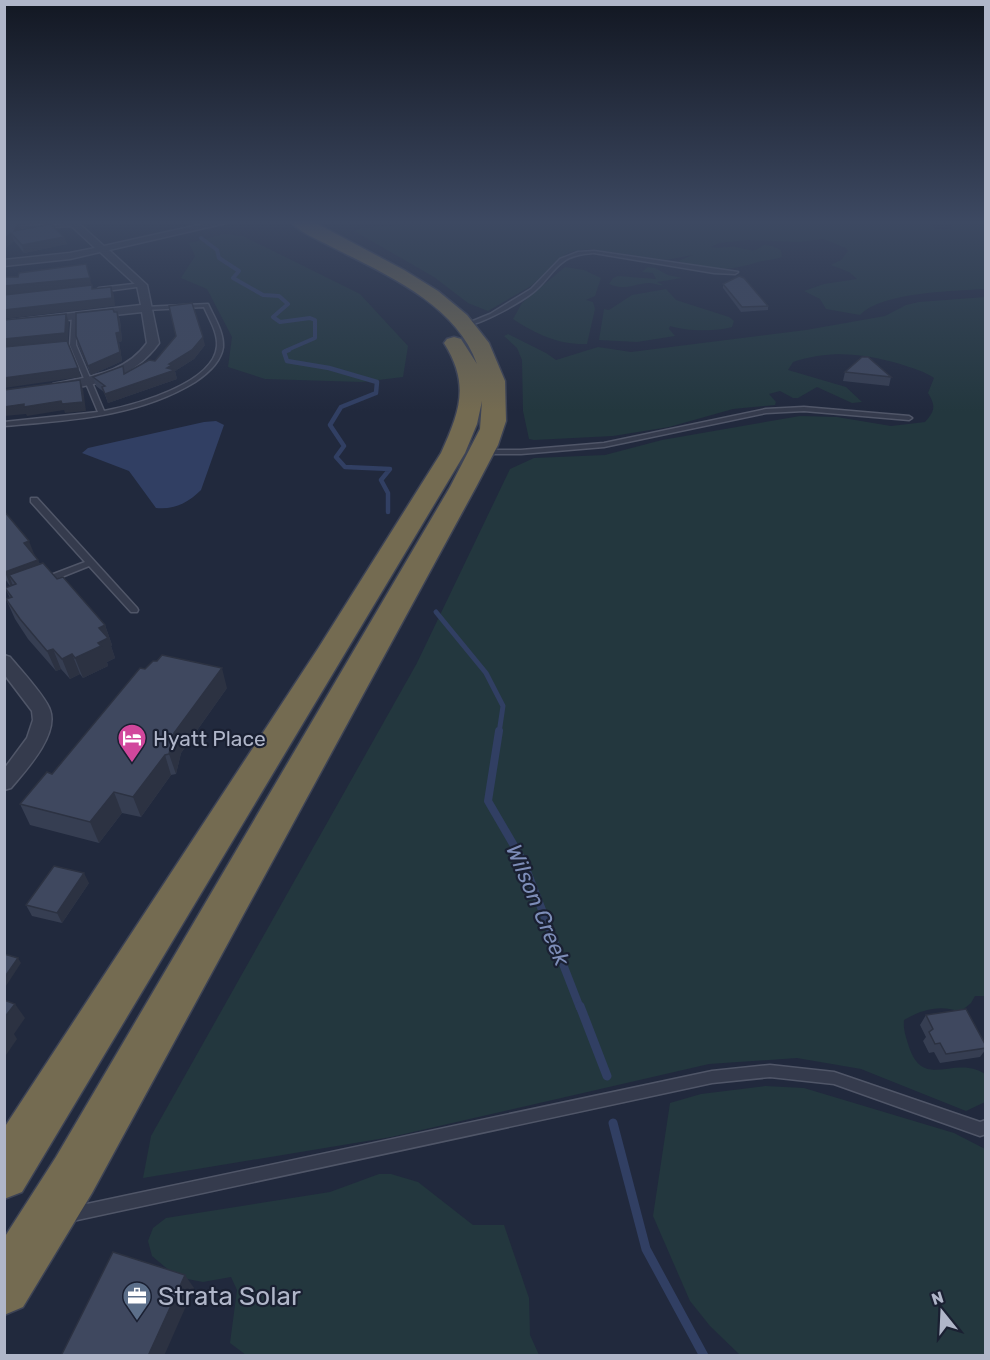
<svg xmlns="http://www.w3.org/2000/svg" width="990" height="1360" viewBox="0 0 990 1360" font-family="Rubik,sans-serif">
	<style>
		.green { fill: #23373e }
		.water { fill: #313f63 }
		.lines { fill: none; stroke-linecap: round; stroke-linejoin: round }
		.stream-far4 { stroke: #313f63; stroke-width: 4 }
		.stream-far3 { stroke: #313f63; stroke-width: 4.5 }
		.stream-far2 { stroke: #313f63; stroke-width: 5 }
		.stream-far1 { stroke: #313f63; stroke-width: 8 }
		.stream { stroke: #313f63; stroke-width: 9 }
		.lane-casing { stroke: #505668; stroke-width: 3 }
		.street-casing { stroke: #505668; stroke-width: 3 }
		.highway-casing { stroke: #3d4355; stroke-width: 3 }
		.lane { fill: #353b4d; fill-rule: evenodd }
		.street { fill: #353b4d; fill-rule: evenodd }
		.highway { fill: #746b51; fill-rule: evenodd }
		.wall { fill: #363e52 }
		.shaded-wall { fill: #2c3242 }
		.building { fill: #3f485f; stroke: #2c3242; stroke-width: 1.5 }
		.labels { text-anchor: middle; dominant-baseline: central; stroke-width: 4.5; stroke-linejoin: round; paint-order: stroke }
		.poi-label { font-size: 21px; fill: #b0b6c9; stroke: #1a2032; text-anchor: start }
		.water-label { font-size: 22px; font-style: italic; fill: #7d8db8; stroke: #1a2032 }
		.near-poi-label { font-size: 26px; fill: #b0b6c9; stroke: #1a2032; text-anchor: start }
	</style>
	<rect width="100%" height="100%" fill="#21293d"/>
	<!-- green -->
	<g class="green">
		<path d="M 458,220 L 935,220 L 933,226 L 936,229 L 951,229 L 953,220 L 985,220 L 985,289 C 953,291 882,292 860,315 L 826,309 L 820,299 L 804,291 L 824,284 L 857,279 L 849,272 L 831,265 L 841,260 L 848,251 L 846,248 L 823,239 L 798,242 L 748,240 L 719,243 L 711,247 C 719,249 728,246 736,247 C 747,249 755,254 763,245 L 772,246 L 781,250 L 782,257 C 774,260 766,260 758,262 C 734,270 702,274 678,261 L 693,255 L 666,260 L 590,249 L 574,251 L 566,254 L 531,286 L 488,311 L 468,303 L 434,277 L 354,231 L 363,228 Z"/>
		<polygon points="224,234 243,236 360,294 408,346 403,377 362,382 265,379 228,367 232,337 207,289 181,278 195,256 189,243"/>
		<path d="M 565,267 L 584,270 L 601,278 L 595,296 L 586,300 L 593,302 L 595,309 L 587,344 C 559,345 536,334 513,319 L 522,303 Z"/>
		<path d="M 648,267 L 655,268 L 668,275 L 682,278 L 657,282 L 663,285 C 658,286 654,283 649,283 C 633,284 626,291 609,284 L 613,278 L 618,276 L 656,279 L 653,273 L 642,272 Z"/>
		<path d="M 666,289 L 676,300 L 729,317 L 734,321 L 732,327 C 716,332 685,331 670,326 L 669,329 L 675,336 L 637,342 L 599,340 L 604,309 L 609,310 L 632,295 Z"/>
		<path d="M 985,297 L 985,996 L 975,996 L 971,1003 L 960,1012 C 941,1004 921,1010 904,1020 C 903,1030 906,1037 909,1047 C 924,1091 954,1054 985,1074 L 985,1102 L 966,1111 L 861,1069 L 797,1058 L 709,1064 L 391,1137 L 143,1178 L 151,1136 L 417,663 L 510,469 L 534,458 L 605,455 L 662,440 L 800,416 L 837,417 L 891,426 L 925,422 C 935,411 936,406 928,393 L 934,378 C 924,371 912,368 900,364 C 862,353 830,350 793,362 L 788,370 L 846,387 L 862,402 L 852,403 L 817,387 L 798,398 L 793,398 L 780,391 L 769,394 L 776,402 L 775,405 L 733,409 L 669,427 L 613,436 L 534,440 L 529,439 L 523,411 L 522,360 L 517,348 L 504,336 L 508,334 L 546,353 L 556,360 L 598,347 L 631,352 L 806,330 L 885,316 L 906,305 L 919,302 Z"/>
		<polygon points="765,1086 804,1088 954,1133 985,1149 985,1355 740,1355 710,1326 690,1301 653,1216 670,1103 701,1094"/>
		<polygon points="379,1174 391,1174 418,1182 473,1225 504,1225 529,1298 530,1335 539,1355 246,1355 230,1343 237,1290 231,1277 203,1282 177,1277 152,1256 148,1241 153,1228 166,1218 330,1192"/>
	</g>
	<!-- water -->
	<path class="water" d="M 216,421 L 224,425 L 201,490 C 188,503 174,510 156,508 L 129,471 L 82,453 L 88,448 L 204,422 Z"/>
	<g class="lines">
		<!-- stream-far4 -->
		<polyline class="stream-far4" points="201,238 217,250 219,258 239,271 233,278 263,295 279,296 288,304 273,317 280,322 310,318 315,320 315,338 285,351"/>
		<!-- stream-far3 -->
		<polyline class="stream-far3" points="289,350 284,352 287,361 329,368 377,382 376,393 341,407 330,425 344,446 336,457 345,467 390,469 381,480 388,493 388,512"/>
		<!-- stream-far2 -->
		<polyline class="stream-far2" points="436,612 486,673 503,706 499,733"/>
		<!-- stream-far1 -->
		<polyline class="stream-far1" points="499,731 488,801 523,861 580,1008"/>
		<!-- stream -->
		<g class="stream">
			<polyline points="580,1006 607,1076"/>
			<polyline points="613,1123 646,1249 704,1356"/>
		</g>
		<!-- lane casing -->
		<g class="lane-casing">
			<g id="lane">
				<polygon points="76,224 74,226 4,229 4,227"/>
				<path d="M 594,251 L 738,272 L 735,274 L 714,273 L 594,253 C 584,254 571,255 563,262 C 553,269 546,281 537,289 C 527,299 475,329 463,325 L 490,314 L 531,289 L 560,259 L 578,252 Z"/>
				<polygon points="142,283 145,285 144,286 99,292 96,290 99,288"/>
				<path d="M 208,304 C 214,317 224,332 223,347 C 221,362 207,374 195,382 C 138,417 70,420 4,426 L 4,422 L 98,412 L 70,345 L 72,316 L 77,317 L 76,345 L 104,411 C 134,405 214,384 217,346 C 218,332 209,319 204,307 L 146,310 L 143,308 L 144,307 Z"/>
				<polygon points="804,407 909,416 912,418 909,420 804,411 766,413 604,447 521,454 483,454 480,452 483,450 521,450 604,443 766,409"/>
				<polygon points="31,498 37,498 137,608 138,610 137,612 131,612 89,566 49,582 43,582 42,580 43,578 85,562 31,502"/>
				<polygon points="770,1065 834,1072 980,1122 986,1120 986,1134 980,1136 834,1084 770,1077 712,1083 68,1222 63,1220 61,1215 63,1210 68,1208 712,1071"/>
			</g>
		</g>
		<!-- street casing -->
		<g class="street-casing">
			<g id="street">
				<path d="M 65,220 L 75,220 L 104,246 L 221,220 L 239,220 L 109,250 L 147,285 L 159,343 C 133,379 98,384 57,391 L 51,387 L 53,384 C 88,376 124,375 147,343 L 142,312 L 4,327 L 4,321 L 141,305 L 137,286 L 100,252 L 70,259 L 4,266 L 4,260 L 70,253 L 95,248 Z"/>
				<path d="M 4,655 L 10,657 C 20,669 46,697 50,710 C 59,735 26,770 11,788 L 4,790 L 4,769 L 27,738 L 33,720 L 32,711 L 4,674 Z"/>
			</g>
		</g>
		<!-- highway casing -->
		<g class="highway-casing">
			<path id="highway" d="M 289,220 L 310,220 L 404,270 L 438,291 L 467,315 L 489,343 L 505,381 L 506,421 L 498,445 L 476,487 L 92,1193 L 23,1307 L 4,1315 L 4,1238 L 56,1157 L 450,487 L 480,429 L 482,401 L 477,424 L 465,453 L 22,1192 L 4,1199 L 4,1128 L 319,647 L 441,453 C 460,411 470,384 444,343 L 447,339 L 454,337 L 461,339 L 477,364 C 456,304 385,274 332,247 C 319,240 298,232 289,220 Z"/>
		</g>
		<!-- lane -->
		<use href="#lane" class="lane"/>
		<!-- street -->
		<use href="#street" class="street"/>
		<!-- highway -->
		<use href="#highway" class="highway"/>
	</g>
	<!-- wall -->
	<g class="wall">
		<polygon points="4,220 29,220 27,224 20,224 21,229 64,237 67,244 24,253 14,241 6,248 4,248"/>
		<polygon points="723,284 768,306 768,310 741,312 723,288"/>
		<polygon points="113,309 114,312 117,312 120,320 122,341 119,342 122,361 91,375 78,345 76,336"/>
		<polygon points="205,345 194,359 175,371 177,379 108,403 104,392 96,386 93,377 125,374 155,361"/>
		<polygon points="845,372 891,377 889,386 843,381"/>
		<polygon points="4,511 40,564 57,579 105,625 112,645 111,646 115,658 107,662 108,666 83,678 80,674 70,679 61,669 56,671 28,639 15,619 6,599 10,598 5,588 10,586 5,579"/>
		<polygon points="227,688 181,753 176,774 171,775 141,817 122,813 99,843 30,825 20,804 52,774"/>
		<polygon points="89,883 62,923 32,916 26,905"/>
		<polygon points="926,1015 986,1046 986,1049 980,1057 940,1063 934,1052 929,1053 923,1041 926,1037 920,1025"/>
	</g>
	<!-- shaded-wall -->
	<g class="shaded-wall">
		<polygon points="19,223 22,230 14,231"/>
		<polygon points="11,233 14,241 6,248 4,239"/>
		<polygon points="64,237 67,244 24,253 22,245"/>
		<polygon points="90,278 94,294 4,295 4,286"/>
		<polygon points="111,287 114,295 115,306 4,319 4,310"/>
		<polygon points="117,312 120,320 122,341 119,342 122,361 91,375 88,366 116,333"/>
		<polygon points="66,314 69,322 68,342 4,348 4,339"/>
		<polygon points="203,337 205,345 194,359 175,371 177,379 108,403 105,394 167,368 169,364"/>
		<polygon points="78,368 81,377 4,388 4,378"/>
		<polygon points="80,380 83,389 86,411 65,413 64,410 27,416 26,414 4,416 4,407"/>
		<polygon points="29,541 35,556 24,543"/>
		<polygon points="38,560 44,575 9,575 13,586 11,587 5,572"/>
		<polygon points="105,625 112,645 111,646 115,658 107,662 108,666 83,678 75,658 98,643 99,628"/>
		<polygon points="53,649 61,669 56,671 47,651"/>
		<polygon points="72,654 80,674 70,679 62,659"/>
		<polygon points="222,668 227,688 181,753 176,774 169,754 174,733"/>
		<polygon points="165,755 171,775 141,817 133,797"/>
		<polygon points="114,792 122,813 99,843 90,822"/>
		<polygon points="84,873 89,883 62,923 57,913"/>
		<polygon points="18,958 21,963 6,986 4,984 4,978"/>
		<polygon points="15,1004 25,1018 14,1034 17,1039 4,1058 4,1018"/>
		<polygon points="185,1275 194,1288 164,1356 148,1356"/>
	</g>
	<!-- building -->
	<g class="building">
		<polygon points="4,223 19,223 14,231 51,224 64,237 22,245 11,233 4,239"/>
		<polygon points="86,264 90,278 4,286 4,277 18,277 19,273"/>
		<polygon points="739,276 744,278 768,306 742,307 723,284"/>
		<polygon points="92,285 92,289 111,287 112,298 4,310 4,295"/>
		<polygon points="192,303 203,337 192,350 169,364 172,365 167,368 175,370 105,394 102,387 105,386 93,377 123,366 124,374 149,360 155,361 176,336 169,306"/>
		<polygon points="113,309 114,312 117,312 120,332 116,333 120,352 88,366 76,336 76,313"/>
		<polygon points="66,314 65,333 4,339 4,320"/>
		<polygon points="67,341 78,368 4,378 4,347"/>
		<polygon points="862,357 868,357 891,377 845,372"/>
		<polygon points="80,380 83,402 62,404 61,401 24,407 24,404 4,407 4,390"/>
		<polygon points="4,511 29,541 24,543 38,560 5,572"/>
		<polygon points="43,563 57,579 63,577 105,625 99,628 108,638 98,643 101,646 75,658 72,654 62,659 53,649 47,651 20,619 6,599 12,597 5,588 16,584 9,575"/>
		<polygon points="162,655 222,668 174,733 169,754 165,755 133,797 114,792 90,822 20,804 47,772 52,774 140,668 145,669 153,661 157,661"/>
		<polygon points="54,866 84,873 57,913 26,905"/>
		<polygon points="4,954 18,958 4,978"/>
		<polygon points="4,1000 15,1004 4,1018"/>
		<polygon points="966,1009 986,1046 986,1048 946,1054 940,1043 935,1044 929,1032 933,1029 926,1015"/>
		<polygon points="113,1252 185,1275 148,1356 61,1356"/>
	</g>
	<!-- sky -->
	<linearGradient id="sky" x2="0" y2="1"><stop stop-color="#121722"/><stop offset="0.54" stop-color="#3d4962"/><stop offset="1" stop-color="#3d4962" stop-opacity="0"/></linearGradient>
	<rect width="990" height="411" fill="url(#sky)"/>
	<!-- icons -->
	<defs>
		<g id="hotel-pin" transform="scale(1.5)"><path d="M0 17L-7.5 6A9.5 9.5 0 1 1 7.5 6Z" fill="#d1479c" stroke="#1a2032"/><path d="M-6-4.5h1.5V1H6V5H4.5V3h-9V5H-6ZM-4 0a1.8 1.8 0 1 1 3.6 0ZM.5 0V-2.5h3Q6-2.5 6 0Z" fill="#fff"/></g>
		<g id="office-pin" transform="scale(1.5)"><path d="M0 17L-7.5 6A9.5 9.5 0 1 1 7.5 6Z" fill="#5c6f8a" stroke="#1a2032"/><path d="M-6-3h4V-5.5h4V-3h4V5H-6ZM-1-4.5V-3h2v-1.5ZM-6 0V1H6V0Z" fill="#fff"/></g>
	</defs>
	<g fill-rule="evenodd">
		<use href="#hotel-pin" x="132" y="738"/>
		<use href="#office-pin" x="137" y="1296"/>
	</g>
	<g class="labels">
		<!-- poi labels -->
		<g class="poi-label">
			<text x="153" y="738">Hyatt Place</text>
		</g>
		<!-- water labels -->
		<g class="water-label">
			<text transform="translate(538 905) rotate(67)">Wilson Creek</text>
		</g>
		<!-- near-poi labels -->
		<g class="near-poi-label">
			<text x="158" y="1296">Strata Solar</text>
		</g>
	</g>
	<!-- border -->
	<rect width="990" height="1360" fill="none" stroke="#b0b6c9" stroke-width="12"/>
	<!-- north arrow -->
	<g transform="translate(942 1312) rotate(342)" stroke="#1a2032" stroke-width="4.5" paint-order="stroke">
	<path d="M0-4.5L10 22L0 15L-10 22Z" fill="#b0b6c9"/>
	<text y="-9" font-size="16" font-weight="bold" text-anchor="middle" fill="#b0b6c9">N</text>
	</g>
</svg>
